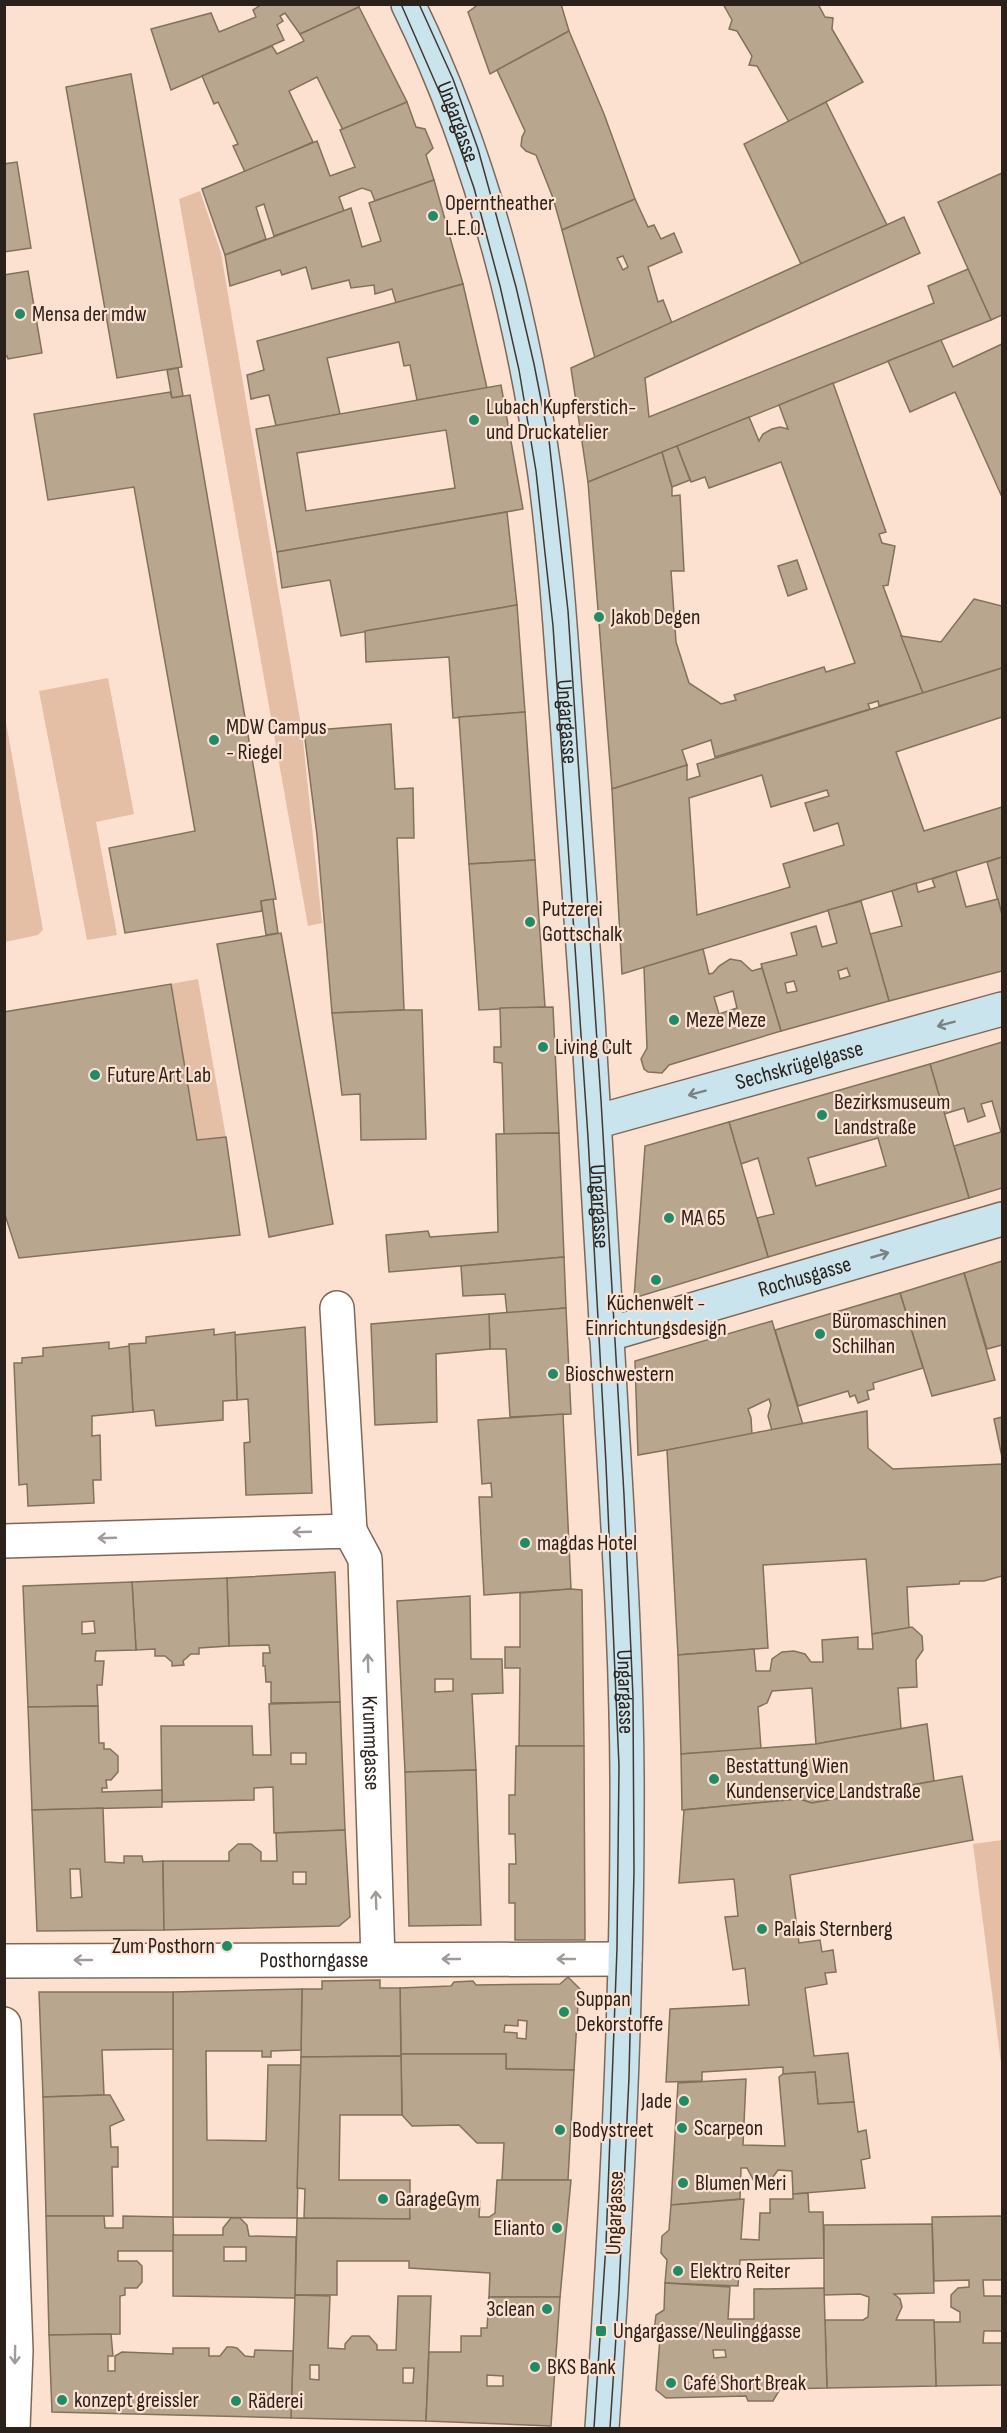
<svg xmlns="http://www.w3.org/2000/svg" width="1007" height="2433" viewBox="0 0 1007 2433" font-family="'Sofia Sans Condensed',sans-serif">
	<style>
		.green { fill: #e4bea5 }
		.building { fill: #b8a68f; stroke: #82715b; stroke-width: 1.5; fill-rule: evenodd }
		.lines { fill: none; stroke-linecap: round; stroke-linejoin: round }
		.street-casing { stroke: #7f6758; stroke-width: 36 }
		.secondary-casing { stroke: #7f6758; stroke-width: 36 }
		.street { stroke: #fff; stroke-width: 33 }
		.secondary { stroke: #cae4ed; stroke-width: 33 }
		.tram { stroke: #43372f; stroke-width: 1.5 }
		.oneway { stroke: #7a8284 }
		.oneway2 { stroke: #a09b98 }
		.poi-dot { fill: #218b67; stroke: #fde1d0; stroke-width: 2 }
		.labels { text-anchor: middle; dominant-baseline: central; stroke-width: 4.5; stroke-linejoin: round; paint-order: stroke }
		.street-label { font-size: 22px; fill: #2b211b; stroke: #fde1d0 }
		.poi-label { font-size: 22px; fill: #2b211b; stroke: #fde1d0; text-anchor: start }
	</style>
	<rect width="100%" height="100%" fill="#fde1d0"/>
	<!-- green -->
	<g class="green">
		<polygon points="200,191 221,253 302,731 322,923 308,926 179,199"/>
		<polygon points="108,678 134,814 96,822 117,935 87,940 39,691"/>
		<polygon points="4,711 43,930 38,935 5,942"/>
		<polygon points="198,979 226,1137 197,1140 171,984"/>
		<polygon points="1002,1840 1002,2071 973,1844"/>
	</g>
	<!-- building -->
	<g class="building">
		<polygon points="262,4 358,4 359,7 300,34 285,13 280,16 283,21 277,25 284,40 171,90 151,29 211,13 219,32 256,17 253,10"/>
		<polygon points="479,4 561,4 569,31 490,74 468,12"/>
		<polygon points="723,4 818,4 825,17 833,18 832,29 863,82 789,122 757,66 749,65 752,56 737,31 729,29 732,20"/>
		<polygon points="359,7 407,102 343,130 317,77 289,91 313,142 245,172 233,146 238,144 218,102 214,104 202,76 272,46 277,54 304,41 300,34"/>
		<polygon points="569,31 604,114 635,199 562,230 553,198 536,155 526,151 521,146 522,137 525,131 497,70"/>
		<polygon points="131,74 182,367 117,378 66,87"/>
		<polygon points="407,102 416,127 425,129 433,148 426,155 434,180 375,201 371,191 362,188 339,197 344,211 274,236 264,204 256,207 266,239 225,255 202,189 317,141 330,176 355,167 340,130"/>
		<polygon points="826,102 887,225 801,264 744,144"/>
		<polygon points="17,162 31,248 4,252 4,164"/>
		<polygon points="1002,173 1002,315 991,320 938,202"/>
		<polygon points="434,180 463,284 396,303 392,289 375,294 374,285 351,288 349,280 312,289 306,267 282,275 280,270 230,286 225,255 351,208 362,247 381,241 369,203"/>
		<path d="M 635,199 L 648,227 L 654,225 L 661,239 L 674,233 L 682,252 L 648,267 L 658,302 L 663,300 L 672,323 L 595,358 L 562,230 ZM 623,256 L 628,267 L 623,270 L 617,258 Z"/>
		<polygon points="904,217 920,253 645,378 649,417 934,303 928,286 968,269 991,320 588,482 571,368"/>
		<polygon points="28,271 42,353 8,359 7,356 4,357 4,275"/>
		<polygon points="463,284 487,388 417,400 410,365 404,366 399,342 327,358 340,414 276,426 269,395 251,399 247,375 264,370 257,341"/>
		<polygon points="941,340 953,367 1002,344 1002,497 955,392 910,412 888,361"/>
		<polygon points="178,368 183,396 172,398 167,370"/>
		<polygon points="833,383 886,532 879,534 882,543 895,546 888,585 883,586 923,693 879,706 878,701 868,704 870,709 715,757 711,740 682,750 687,765 612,789 588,482 662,452 672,487 672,496 680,495 684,571 671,571 676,642 689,683 721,704 736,700 734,695 824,667 826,672 855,663 781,462 709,488 705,477 691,482 677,446 749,417 759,441 763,434 772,429 780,427 788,429 779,405"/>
		<path d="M 501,385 L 523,509 L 277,552 L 256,429 ZM 446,430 L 455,488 L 306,511 L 297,453 Z"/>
		<polygon points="170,392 172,398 190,395 276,899 261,901 262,911 125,933 109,848 195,831 134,487 48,500 34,414"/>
		<polygon points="677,446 690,480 672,487 662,452"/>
		<polygon points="507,512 517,605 341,636 330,580 282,588 277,552"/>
		<polygon points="797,560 807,589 788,596 778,566"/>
		<polygon points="974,599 1002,606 1002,668 923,693 901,636 941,642"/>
		<polygon points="517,605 525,712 453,718 449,657 366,662 365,631"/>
		<path d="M 1002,668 L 1002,717 L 896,752 L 924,831 L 1002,807 L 1002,857 L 622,974 L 612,789 L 687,765 L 687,780 L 700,776 L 697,764 ZM 762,775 L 771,807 L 827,790 L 829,796 L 805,803 L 814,831 L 838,823 L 844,845 L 783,864 L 790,887 L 697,915 L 689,798 Z"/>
		<polygon points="525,712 535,860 469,864 459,717"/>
		<polygon points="391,724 395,789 413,788 414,838 397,838 404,1010 332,1013 317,835 304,731"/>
		<polygon points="1002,857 1002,915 987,862"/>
		<polygon points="535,860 545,1007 479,1010 469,864"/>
		<polygon points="956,871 966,907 998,899 1002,915 1002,971 889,1001 870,934 902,926 892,891 916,883 918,892 935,887 932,879"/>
		<polygon points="273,899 278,933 266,935 261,901"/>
		<path d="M 861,901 L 889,1001 L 781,1031 L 761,964 L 797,955 L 791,933 L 816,926 L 822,947 L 837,943 L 828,910 ZM 847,968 L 850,976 L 840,979 L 838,971 ZM 794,981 L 797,991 L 787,993 L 785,983 Z"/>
		<polygon points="281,933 333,1224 269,1237 217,944"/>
		<path d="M 703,949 L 709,974 L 713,973 L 719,966 L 730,959 L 741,961 L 752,971 L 762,968 L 781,1031 L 669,1065 L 662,1073 L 648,1072 L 644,1069 L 641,1059 L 647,1048 L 644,967 ZM 733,991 L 737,1008 L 719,1014 L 714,997 Z"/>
		<polygon points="171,984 197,1140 226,1137 240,1235 19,1258 4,1212 4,1012"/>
		<polygon points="553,1007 559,1133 504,1134 502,1063 494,1062 494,1047 501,1047 500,1008"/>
		<polygon points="404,1010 422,1010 426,1139 361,1140 360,1094 342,1095 332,1013"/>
		<polygon points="1002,1042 1002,1188 969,1198 954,1146 1001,1132 992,1101 981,1104 985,1116 968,1122 964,1108 944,1114 930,1064"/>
		<path d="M 930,1064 L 969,1198 L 768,1257 L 757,1218 L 774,1214 L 758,1158 L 741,1164 L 729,1122 ZM 878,1138 L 886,1166 L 816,1186 L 808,1158 Z"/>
		<polygon points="729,1122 768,1257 634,1298 645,1146"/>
		<polygon points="559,1133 564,1257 389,1272 386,1235 428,1231 430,1237 498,1232 496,1134"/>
		<polygon points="564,1257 566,1308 507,1313 505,1294 463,1296 461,1266"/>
		<polygon points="1002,1261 1002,1345 987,1349 964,1273"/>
		<polygon points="964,1273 995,1380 932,1396 900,1293"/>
		<polygon points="900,1293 923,1368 873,1383 874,1389 867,1391 869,1399 858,1403 855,1395 850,1397 848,1391 798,1406 775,1330"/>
		<polygon points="566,1308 571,1414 510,1417 506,1349 490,1349 489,1314"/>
		<polygon points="489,1314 490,1349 436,1354 437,1422 375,1425 371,1324"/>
		<polygon points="772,1321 803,1425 772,1431 768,1416 771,1405 769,1399 748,1409 751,1418 752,1435 638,1455 635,1361"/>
		<polygon points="305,1327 312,1493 246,1495 244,1443 250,1442 248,1399 237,1400 235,1335"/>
		<polygon points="214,1329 214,1335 235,1332 237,1400 223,1401 223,1420 156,1426 154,1410 133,1412 129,1344 146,1343 146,1337"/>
		<polygon points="109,1342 109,1349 129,1346 133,1412 92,1416 92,1436 100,1435 101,1480 93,1480 94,1503 28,1506 27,1484 19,1485 14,1363 22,1363 22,1358 43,1356 43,1348"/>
		<polygon points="867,1411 868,1448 893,1469 1002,1464 1002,1576 984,1581 960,1581 959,1584 907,1587 909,1628 872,1634 866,1559 763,1565 768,1648 678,1655 667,1450"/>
		<polygon points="563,1414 571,1589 484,1595 479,1497 492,1497 491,1483 482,1484 478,1420"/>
		<polygon points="1002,1417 1002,1457 994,1419"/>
		<polygon points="335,1572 340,1702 271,1703 271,1682 266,1682 265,1666 263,1666 263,1653 270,1653 269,1645 229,1646 227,1578"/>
		<polygon points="227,1578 229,1646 199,1648 199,1654 191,1654 183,1661 184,1665 172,1666 172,1662 165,1656 155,1656 155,1649 136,1650 132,1582"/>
		<path d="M 132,1582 L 136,1650 L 96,1651 L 95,1661 L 104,1661 L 102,1685 L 97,1685 L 98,1706 L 28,1707 L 23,1586 ZM 94,1621 L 95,1633 L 82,1634 L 82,1622 Z"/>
		<polygon points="571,1589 582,1590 584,1746 519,1746 520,1668 505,1668 505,1647 520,1647 520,1593"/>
		<path d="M 470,1596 L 471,1659 L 502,1659 L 503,1693 L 472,1694 L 476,1770 L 405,1772 L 397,1601 ZM 435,1679 L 453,1679 L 453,1691 L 435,1692 Z"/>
		<polygon points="912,1627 922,1636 923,1650 916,1660 917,1687 898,1688 901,1729 816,1744 812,1688 772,1691 767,1703 758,1707 761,1749 681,1754 678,1655 754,1649 756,1671 770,1671 772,1659 782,1652 794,1651 805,1654 811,1662 823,1662 822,1640 858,1637 858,1649 873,1649 872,1634"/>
		<path d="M 340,1702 L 345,1830 L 274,1833 L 273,1787 L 254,1788 L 254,1800 L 162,1802 L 161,1726 L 252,1726 L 253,1755 L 271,1755 L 269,1704 ZM 291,1753 L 306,1753 L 306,1764 L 291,1764 Z"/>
		<polygon points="98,1706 99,1743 104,1743 104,1749 110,1749 118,1756 118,1772 111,1780 106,1780 107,1788 102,1788 102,1792 162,1790 162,1807 32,1810 28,1707"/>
		<polygon points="927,1724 934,1781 812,1803 799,1799 682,1810 681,1754 816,1744"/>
		<polygon points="516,1746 584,1746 585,1940 515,1940 515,1903 509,1903 509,1864 516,1864 515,1834 509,1834 509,1795 515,1795"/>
		<polygon points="476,1770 481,1925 409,1926 405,1772"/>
		<polygon points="962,1776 973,1840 790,1875 799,1943 820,1940 822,1952 833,1950 836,1972 825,1973 827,1984 805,1988 814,2056 848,2053 854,2102 818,2104 815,2072 783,2074 783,2067 702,2072 702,2081 666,2082 670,2009 749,2005 745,1968 733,1970 725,1917 738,1916 734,1879 679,1883 684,1810 799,1799 812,1803"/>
		<path d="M 103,1808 L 105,1862 L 124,1863 L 124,1856 L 142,1856 L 143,1862 L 163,1861 L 164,1930 L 37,1931 L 32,1810 ZM 70,1869 L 80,1869 L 82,1897 L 71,1898 Z"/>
		<path d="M 345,1830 L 350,1917 L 339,1926 L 164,1930 L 163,1861 L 229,1861 L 229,1852 L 238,1844 L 251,1844 L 261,1852 L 261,1861 L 277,1861 L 276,1833 ZM 293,1872 L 306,1872 L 306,1884 L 293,1884 Z"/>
		<path d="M 568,1977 L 586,1995 L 578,2004 L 574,2070 L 506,2069 L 506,2054 L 401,2054 L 400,1988 L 451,1986 L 454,1982 L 473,1981 L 476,1985 L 560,1984 ZM 518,2020 L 527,2021 L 526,2039 L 517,2038 L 517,2033 L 504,2032 L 505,2025 L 518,2026 Z"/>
		<polygon points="380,1980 380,1988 400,1988 401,2056 301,2057 302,1989 322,1989 322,1981"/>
		<polygon points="302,1989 301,2050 271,2051 271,2057 262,2057 262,2051 206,2051 207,2140 266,2141 268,2065 301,2065 297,2218 173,2217 173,1992"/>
		<polygon points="39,1992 173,1992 173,2049 102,2050 104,2095 43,2097"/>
		<polygon points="401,2054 506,2054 506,2069 574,2070 568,2180 502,2180 504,2143 477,2143 459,2125 412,2126 402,2115"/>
		<polygon points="401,2056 402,2115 340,2115 339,2180 410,2180 410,2219 304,2218 305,2189 297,2188 301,2057"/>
		<polygon points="815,2072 818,2104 854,2102 858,2132 866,2130 870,2158 861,2160 865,2188 793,2194 792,2171 778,2170 770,2181 761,2183 754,2181 747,2168 741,2168 740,2199 671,2205 678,2083 746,2079 743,2145 785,2146 779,2077 783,2074"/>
		<polygon points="104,2095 110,2095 124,2120 110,2126 111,2147 118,2147 118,2167 112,2167 113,2216 46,2216 43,2097"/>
		<polygon points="497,2180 571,2180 560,2297 489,2297 490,2273 409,2268 409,2261 337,2261 337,2295 295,2295 297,2218 410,2219 409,2196 480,2201 479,2217 489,2217 495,2213"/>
		<polygon points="808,2193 809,2212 823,2212 824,2258 740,2260 738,2286 665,2283 667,2260 661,2253 662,2236 669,2230 671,2205 744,2199 741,2239 759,2240 760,2213 770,2213 770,2199 793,2199 793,2194"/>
		<polygon points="46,2216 104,2216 105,2228 123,2228 123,2216 173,2217 174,2251 118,2251 118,2261 137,2261 142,2266 142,2282 137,2288 125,2288 125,2295 120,2296 120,2334 49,2335"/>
		<polygon points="1002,2216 1002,2280 983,2280 984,2296 1002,2296 1002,2331 984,2331 983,2343 1002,2343 1002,2385 936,2386 934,2322 960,2322 960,2312 951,2307 951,2295 958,2288 969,2287 969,2280 934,2281 932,2217"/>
		<path d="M 231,2218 L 240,2218 L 247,2225 L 249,2236 L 296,2237 L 295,2298 L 173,2296 L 173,2235 L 223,2235 L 223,2228 ZM 224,2247 L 246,2247 L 246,2261 L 224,2261 Z"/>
		<polygon points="932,2224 934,2293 894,2294 900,2299 902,2307 896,2320 934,2320 936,2386 827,2388 825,2320 863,2320 868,2317 869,2297 860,2294 824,2295 824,2225"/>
		<path d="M 665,2283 L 730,2287 L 728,2319 L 754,2319 L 754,2289 L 824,2288 L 827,2388 L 780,2389 L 773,2401 L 748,2401 L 746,2396 L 666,2398 L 656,2390 L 660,2338 L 654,2331 L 656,2315 L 664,2310 ZM 713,2350 L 725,2350 L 726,2357 L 714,2358 Z"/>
		<path d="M 295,2295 L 330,2296 L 328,2348 L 345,2349 L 345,2344 L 352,2336 L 369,2336 L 377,2345 L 377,2350 L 396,2350 L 398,2296 L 431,2296 L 426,2421 L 291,2418 ZM 310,2365 L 319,2365 L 319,2380 L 310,2379 ZM 403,2368 L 414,2368 L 413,2383 L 403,2383 Z"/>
		<path d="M 489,2297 L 560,2297 L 551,2426 L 426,2421 L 429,2352 L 461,2352 L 461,2336 L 481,2336 L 481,2328 L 487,2328 ZM 487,2375 L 503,2376 L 503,2386 L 487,2386 Z"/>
		<polygon points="111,2334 113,2356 108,2356 108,2371 115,2371 115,2356 122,2352 173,2354 173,2348 209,2348 209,2356 220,2356 227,2347 232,2347 237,2348 245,2356 254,2357 255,2350 293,2351 291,2418 52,2412 49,2335"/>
	</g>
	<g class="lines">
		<!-- street casing -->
		<g class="street-casing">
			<g id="street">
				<polyline points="337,1308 350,1531"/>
				<path id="s1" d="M 4,1541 L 350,1531 L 365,1559 L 378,1959"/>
				<path id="s2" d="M 4,1961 L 625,1959"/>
				<polyline points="4,2024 16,2351 13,2428"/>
			</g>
		</g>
		<!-- secondary casing -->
		<g class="secondary-casing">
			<g id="secondary">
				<path id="s3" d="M 408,4 C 480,151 522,314 545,475 C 556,557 561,639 567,720 C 574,815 581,909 587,1003 C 596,1138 603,1273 611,1408 C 619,1543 628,1679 627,1814 C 627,2019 616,2224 602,2428"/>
				<path id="s4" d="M 595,1122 L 1002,1009"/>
				<path id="s5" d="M 606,1335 L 1002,1219"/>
			</g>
		</g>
		<!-- street -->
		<use href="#street" class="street"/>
		<!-- secondary -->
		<use href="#secondary" class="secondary"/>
		<!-- tram -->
		<g class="tram">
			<polyline points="401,4 446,107 474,188 500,286 519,370 536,471 553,626 588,1137 606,1464 619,1766 617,1948 606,2244 594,2428"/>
			<polyline points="419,4 453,79 478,149 516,287 534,364 549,440 568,611 601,1100 624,1495 633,1697 634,1872 629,2077 619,2291 610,2428"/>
		</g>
	</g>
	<!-- one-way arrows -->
	<defs><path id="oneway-shaft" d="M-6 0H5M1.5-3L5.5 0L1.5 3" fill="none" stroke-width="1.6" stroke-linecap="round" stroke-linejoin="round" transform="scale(1.5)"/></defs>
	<g class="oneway">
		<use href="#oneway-shaft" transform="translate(946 1024) rotate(165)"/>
		<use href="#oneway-shaft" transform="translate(697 1093) rotate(165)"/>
		<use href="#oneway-shaft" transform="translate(880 1255) rotate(-16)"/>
	</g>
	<g class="oneway2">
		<use href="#oneway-shaft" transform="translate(302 1532) rotate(178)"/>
		<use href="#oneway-shaft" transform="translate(107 1538) rotate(178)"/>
		<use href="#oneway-shaft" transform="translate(368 1663) rotate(-92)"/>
		<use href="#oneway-shaft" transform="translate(376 1900) rotate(-92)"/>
		<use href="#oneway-shaft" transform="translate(451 1959) rotate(180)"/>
		<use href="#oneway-shaft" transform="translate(566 1959) rotate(-180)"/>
		<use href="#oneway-shaft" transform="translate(83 1960) rotate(180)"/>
		<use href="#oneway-shaft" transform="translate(15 2355) rotate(91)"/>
	</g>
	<!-- markers -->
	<g class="poi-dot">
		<circle cx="433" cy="216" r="6"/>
		<circle cx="20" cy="314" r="6"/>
		<circle cx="474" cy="420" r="6"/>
		<circle cx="599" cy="617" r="6"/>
		<circle cx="214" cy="740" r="6"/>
		<circle cx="530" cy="922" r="6"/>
		<circle cx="674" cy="1020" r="6"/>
		<circle cx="543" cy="1047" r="6"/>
		<circle cx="95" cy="1075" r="6"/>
		<circle cx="822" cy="1115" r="6"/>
		<circle cx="669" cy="1218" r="6"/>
		<circle cx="656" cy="1280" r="6"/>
		<circle cx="820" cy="1334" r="6"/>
		<circle cx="553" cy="1374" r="6"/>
		<circle cx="525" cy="1543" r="6"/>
		<circle cx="714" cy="1779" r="6"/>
		<circle cx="762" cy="1929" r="6"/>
		<circle cx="227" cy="1946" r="6"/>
		<circle cx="564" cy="2012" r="6"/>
		<circle cx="684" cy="2101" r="6"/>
		<circle cx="682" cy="2128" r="6"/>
		<circle cx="560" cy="2130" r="6"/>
		<circle cx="683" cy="2183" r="6"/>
		<circle cx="383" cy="2199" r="6"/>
		<circle cx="557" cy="2228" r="6"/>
		<circle cx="678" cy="2271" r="6"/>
		<circle cx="547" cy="2309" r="6"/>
		<rect x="595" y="2325" width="12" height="12" rx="3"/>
		<circle cx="535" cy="2367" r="6"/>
		<circle cx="671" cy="2383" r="6"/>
		<circle cx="62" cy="2400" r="6"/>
		<circle cx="236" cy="2401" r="6"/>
	</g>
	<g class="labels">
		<!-- street labels -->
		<g class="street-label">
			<text stroke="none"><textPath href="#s3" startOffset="128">Ungargasse</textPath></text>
			<text stroke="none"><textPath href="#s3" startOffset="740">Ungargasse</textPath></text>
			<text stroke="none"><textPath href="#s4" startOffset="212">Sechskrügelgasse</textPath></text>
			<text stroke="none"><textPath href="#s3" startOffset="1226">Ungargasse</textPath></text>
			<text stroke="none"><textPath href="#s5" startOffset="207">Rochusgasse</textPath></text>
			<text stroke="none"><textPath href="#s3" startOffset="1712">Ungargasse</textPath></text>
			<text stroke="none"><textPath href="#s1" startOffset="562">Krummgasse</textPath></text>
			<text stroke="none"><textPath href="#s2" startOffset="310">Posthorngasse</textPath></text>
			<text transform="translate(615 2213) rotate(-88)">Ungargasse</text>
		</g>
		<!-- poi labels -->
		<g class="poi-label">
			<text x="445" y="203">Operntheather<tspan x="445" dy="25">L.E.O.</tspan></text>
			<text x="32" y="314">Mensa der mdw</text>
			<text x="486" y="407">Lubach Kupferstich-<tspan x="486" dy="25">und Druckatelier</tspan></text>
			<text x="611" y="617">Jakob Degen</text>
			<text x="226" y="727">MDW Campus<tspan x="226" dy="25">- Riegel</tspan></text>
			<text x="542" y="909">Putzerei<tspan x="542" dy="25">Gottschalk</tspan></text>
			<text x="686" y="1020">Meze Meze</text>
			<text x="555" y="1047">Living Cult</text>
			<text x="107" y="1075">Future Art Lab</text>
			<text x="834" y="1102">Bezirksmuseum<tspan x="834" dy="25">Landstraße</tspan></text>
			<text x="681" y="1218">MA 65</text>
			<text x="656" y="1303" text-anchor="middle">Küchenwelt -<tspan x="656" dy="25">Einrichtungsdesign</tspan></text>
			<text x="832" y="1321">Büromaschinen<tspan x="832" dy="25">Schilhan</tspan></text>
			<text x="565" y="1374">Bioschwestern</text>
			<text x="537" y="1543">magdas Hotel</text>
			<text x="726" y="1766">Bestattung Wien<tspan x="726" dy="25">Kundenservice Landstraße</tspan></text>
			<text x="774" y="1929">Palais Sternberg</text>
			<text x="215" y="1946" text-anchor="end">Zum Posthorn</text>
			<text x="576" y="1999">Suppan<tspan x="576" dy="25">Dekorstoffe</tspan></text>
			<text x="672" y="2101" text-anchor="end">Jade</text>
			<text x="694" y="2128">Scarpeon</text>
			<text x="572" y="2130">Bodystreet</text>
			<text x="695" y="2183">Blumen Meri</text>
			<text x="395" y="2199">GarageGym</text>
			<text x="545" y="2228" text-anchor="end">Elianto</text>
			<text x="690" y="2271">Elektro Reiter</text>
			<text x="535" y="2309" text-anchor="end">3clean</text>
			<text x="613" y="2331">Ungargasse/Neulinggasse</text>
			<text x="547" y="2367">BKS Bank</text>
			<text x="683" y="2383">Café Short Break</text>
			<text x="74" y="2400">konzept greissler</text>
			<text x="248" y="2401">Räderei</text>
		</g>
	</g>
	<!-- border -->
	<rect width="1007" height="2433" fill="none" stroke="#2b211b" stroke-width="12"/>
</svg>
